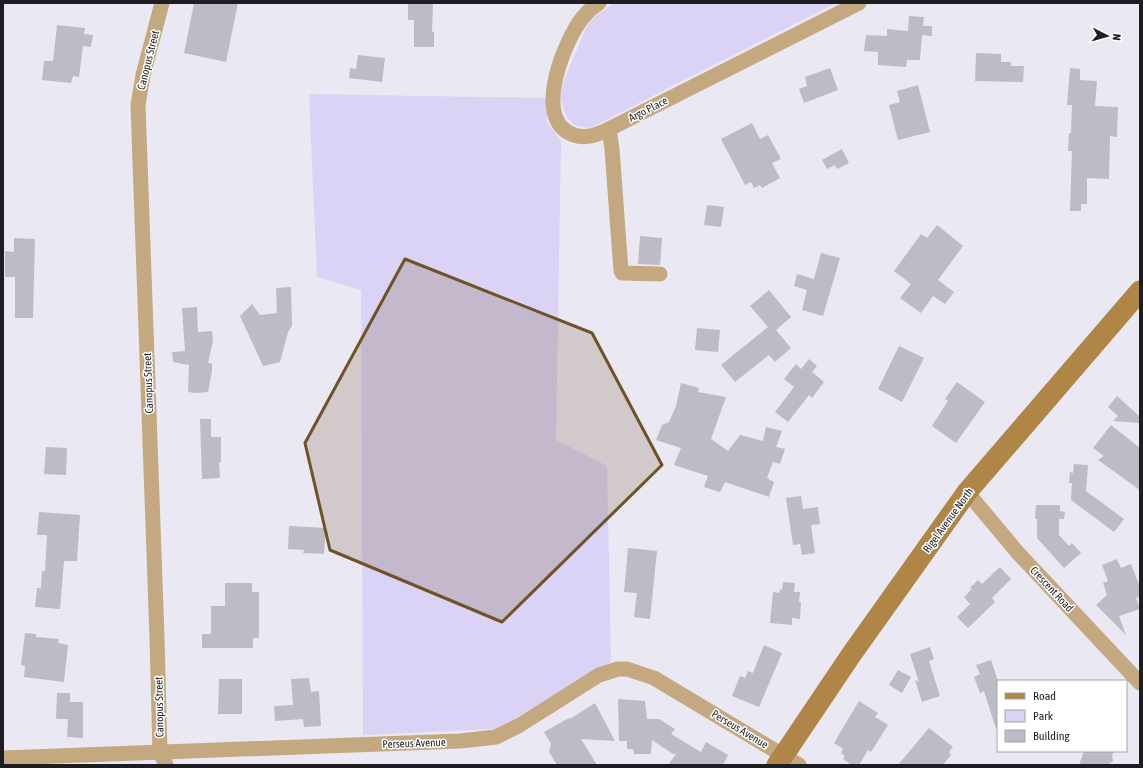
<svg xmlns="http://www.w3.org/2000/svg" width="1143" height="768" viewBox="0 0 1143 768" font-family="'Asap Condensed',sans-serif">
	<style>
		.green { fill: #dad3f6 }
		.building { fill: #bdbbc6 }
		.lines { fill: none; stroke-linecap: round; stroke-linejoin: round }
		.minor { stroke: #c4a87f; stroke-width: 15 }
		.secondary { stroke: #b08646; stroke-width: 21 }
		.marked { fill: #6f5226; fill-opacity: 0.2; stroke: #6f5226; stroke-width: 3; stroke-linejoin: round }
		.labels { text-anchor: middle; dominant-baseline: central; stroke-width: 3; stroke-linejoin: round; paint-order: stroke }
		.street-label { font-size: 11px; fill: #1e1d21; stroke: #fff }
	</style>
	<rect width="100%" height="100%" fill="#eae8f3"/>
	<!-- green -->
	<g class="green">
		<polygon points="614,3 836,3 590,128 574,125 566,116 560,96 565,78 589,21"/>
		<polygon points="309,94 546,98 547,122 561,141 556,440 607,466 611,662 497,729 363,735 361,290 317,277"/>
	</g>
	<!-- building -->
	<g class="building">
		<polygon points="194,3 238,3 226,62 184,53"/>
		<polygon points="408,3 433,4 432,32 434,32 434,47 414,47 414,20 408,20"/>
		<polygon points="909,16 924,17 923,26 932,26 932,36 922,35 920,60 907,60 906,67 878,65 878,52 864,51 866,35 887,36 887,29 908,31"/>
		<polygon points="57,25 85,28 84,34 93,35 91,47 83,46 79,77 73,76 71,83 42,80 44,61 53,61"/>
		<polygon points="976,53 1001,54 1001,62 1011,62 1011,66 1024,66 1023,82 975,81"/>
		<polygon points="358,55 385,58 382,82 349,78 350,68 356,69"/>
		<polygon points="830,68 838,90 804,103 799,89 807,86 805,77"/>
		<polygon points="1070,68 1080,69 1080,80 1097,81 1095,106 1118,107 1117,137 1110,136 1109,179 1087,178 1087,204 1081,204 1081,211 1070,211 1072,151 1068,151 1069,133 1071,133 1072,105 1067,105"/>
		<polygon points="918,85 930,132 898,140 889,105 900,102 897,91"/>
		<polygon points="752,123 760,139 768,135 781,159 772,163 780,178 762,188 760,185 754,188 751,182 745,185 721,139"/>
		<polygon points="842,149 849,163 837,169 835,165 827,169 822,160"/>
		<polygon points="707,205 724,207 721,227 704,225"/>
		<polygon points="937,225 963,246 938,280 954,292 945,304 933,296 921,313 900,298 911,284 894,271 921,234 927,238"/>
		<polygon points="640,236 662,238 660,265 638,264"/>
		<polygon points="14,238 35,239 33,318 15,318 15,277 5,277 5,251 14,252"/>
		<polygon points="821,253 840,258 823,316 802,310 807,290 794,286 797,274 814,279"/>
		<polygon points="291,287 292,326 288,332 280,362 263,366 240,316 252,304 260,315 277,313 276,288"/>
		<polygon points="769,290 791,317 776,330 791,348 775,362 769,355 735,382 721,365 768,327 750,306"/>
		<polygon points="197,307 198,332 212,331 213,341 208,363 212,364 212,371 208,392 196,393 188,392 189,365 173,362 172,352 185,351 182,308"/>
		<polygon points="697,328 720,330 718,352 695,350"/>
		<polygon points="899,346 924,358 902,402 878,389"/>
		<polygon points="809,359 817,366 812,372 824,382 812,398 809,395 788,422 775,412 794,387 784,379 796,364 801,369"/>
		<polygon points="957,382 985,402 956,443 932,426 948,401 945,399"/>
		<polygon points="681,383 699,388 698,392 726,397 711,439 728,451 740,435 763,441 766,427 782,431 776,447 785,449 780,464 773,462 767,478 774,482 769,497 725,482 720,492 704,487 708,476 674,465 681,448 656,440 662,425 669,422 676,406"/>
		<polygon points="1117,396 1140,417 1140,423 1113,421 1118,416 1108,407"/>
		<polygon points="200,419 211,419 211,437 221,437 221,462 219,462 220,478 202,479"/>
		<polygon points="1111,425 1140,448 1140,490 1098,460 1104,456 1093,448"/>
		<polygon points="46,447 67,448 66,475 44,474"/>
		<polygon points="1074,464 1088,465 1086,491 1124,519 1114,532 1071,500 1072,483 1069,483 1070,472 1073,473"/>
		<polygon points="801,496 803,509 818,507 820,524 811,525 815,553 802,555 800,544 793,545 786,498"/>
		<polygon points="1036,505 1060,505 1060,511 1065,512 1064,519 1059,519 1059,535 1069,546 1072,543 1081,553 1064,568 1037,538 1037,519 1035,519"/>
		<polygon points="39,512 80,515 77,561 64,561 60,609 35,607 37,588 41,588 42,571 45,571 47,535 37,535"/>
		<polygon points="289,526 326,528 324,554 303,553 304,550 288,549"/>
		<polygon points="628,548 657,551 650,619 634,617 637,593 624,592"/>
		<polygon points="1117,559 1121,568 1131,564 1140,587 1140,597 1136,598 1140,609 1119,616 1126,635 1096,605 1107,595 1103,583 1108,581 1102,565"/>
		<polygon points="1000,567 1011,579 992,598 995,602 968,628 957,617 970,604 964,597 972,589 970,588 978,580 982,584"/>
		<polygon points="783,582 795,583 794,592 800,592 799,602 801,602 800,619 792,618 792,625 770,623 773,592 779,593 780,589 782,590"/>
		<polygon points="225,583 252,583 252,592 259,592 259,638 253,638 253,648 202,648 202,634 211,634 211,606 225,606"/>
		<polygon points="25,633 36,634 36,637 59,639 58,643 68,645 64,682 24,677 25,666 21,665"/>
		<polygon points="764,645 782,653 759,707 732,696 740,676 745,678 748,671 753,673"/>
		<polygon points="930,647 934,659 929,661 940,696 922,702 915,680 919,682 910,654"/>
		<polygon points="991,660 998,681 998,728 996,729 984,691 980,693 974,677 980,674 976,665"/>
		<polygon points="898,670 911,677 902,693 889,685"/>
		<polygon points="309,678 311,692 319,691 321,726 304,727 303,719 275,721 274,706 293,705 291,679"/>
		<polygon points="219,679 242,679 242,714 218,714"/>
		<polygon points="57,693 70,693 70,702 83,702 83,738 67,737 68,719 56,719"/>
		<polygon points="618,699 645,701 647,719 659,719 675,729 671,734 701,752 706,742 728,755 723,765 668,765 676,754 673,754 652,740 651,754 634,754 633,749 627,749 627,741 619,741"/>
		<polygon points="859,701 878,713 875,717 888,725 871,752 868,750 859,765 852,765 843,759 845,756 841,753 843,749 834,743"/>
		<polygon points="595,703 615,741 581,739 597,765 557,765 549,752 551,744 544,732 569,718 570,719"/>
		<polygon points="929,728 953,747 949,752 951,755 943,765 898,765"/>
		<polygon points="1084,751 1114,751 1112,756 1113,761 1108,765 1079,765"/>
	</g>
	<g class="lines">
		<!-- minor -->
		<g class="minor">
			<polyline points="162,3 143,75 138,105 157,637 160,752 166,765"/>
			<path d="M 599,3 C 594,6 587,12 583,17 C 565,40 536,110 566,131 C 580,141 595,136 609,129 L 859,3"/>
			<polyline points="609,129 612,149 621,271 622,273 660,274"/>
			<polyline points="967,492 1018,553 1140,683"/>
			<polyline points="3,758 460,741 496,737 520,725 599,675 618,669 627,669 654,678 799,765"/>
		</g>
		<!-- secondary -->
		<polyline class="secondary" points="777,765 851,655 967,492 1140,291"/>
	</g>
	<!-- marked area -->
	<path class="marked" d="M 405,259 L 592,333 L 662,465 L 502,622 L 330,550 L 305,443 Z"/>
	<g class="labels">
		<!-- street labels -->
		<g class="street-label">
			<text transform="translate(148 60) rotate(-76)">Canopus Street</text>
			<text transform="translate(648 109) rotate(-27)">Argo Place</text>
			<text transform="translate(148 383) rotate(-92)">Canopus Street</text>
			<text transform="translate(948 520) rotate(-54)">Rigel Avenue North</text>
			<text transform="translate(1052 589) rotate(47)">Crescent Road</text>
			<text transform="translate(159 707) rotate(-91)">Canopus Street</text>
			<text transform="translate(740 729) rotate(31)">Perseus Avenue</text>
			<text transform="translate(414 743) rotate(-2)">Perseus Avenue</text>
		</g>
	</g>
	<!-- border -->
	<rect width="1143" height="768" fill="none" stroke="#1e1d21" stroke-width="8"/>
	<!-- legend -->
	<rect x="997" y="680" width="130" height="72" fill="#ffffff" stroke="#a5a5a6"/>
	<rect x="1005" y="693" width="20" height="6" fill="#b08646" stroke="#a5a5a6"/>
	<text x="1033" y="700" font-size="12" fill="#1e1d21">Road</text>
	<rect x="1005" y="710" width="20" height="12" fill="#dad3f6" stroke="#a5a5a6"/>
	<text x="1033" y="720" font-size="12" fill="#1e1d21">Park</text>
	<rect x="1005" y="730" width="20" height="12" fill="#bdbbc6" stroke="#a5a5a6"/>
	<text x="1033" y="740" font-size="12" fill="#1e1d21">Building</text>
	<!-- north arrow -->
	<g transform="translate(1107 36) rotate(96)" stroke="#ffffff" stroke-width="3" paint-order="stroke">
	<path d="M0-3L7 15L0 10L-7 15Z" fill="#1e1d21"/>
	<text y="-6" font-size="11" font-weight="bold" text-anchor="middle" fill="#1e1d21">N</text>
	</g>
</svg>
